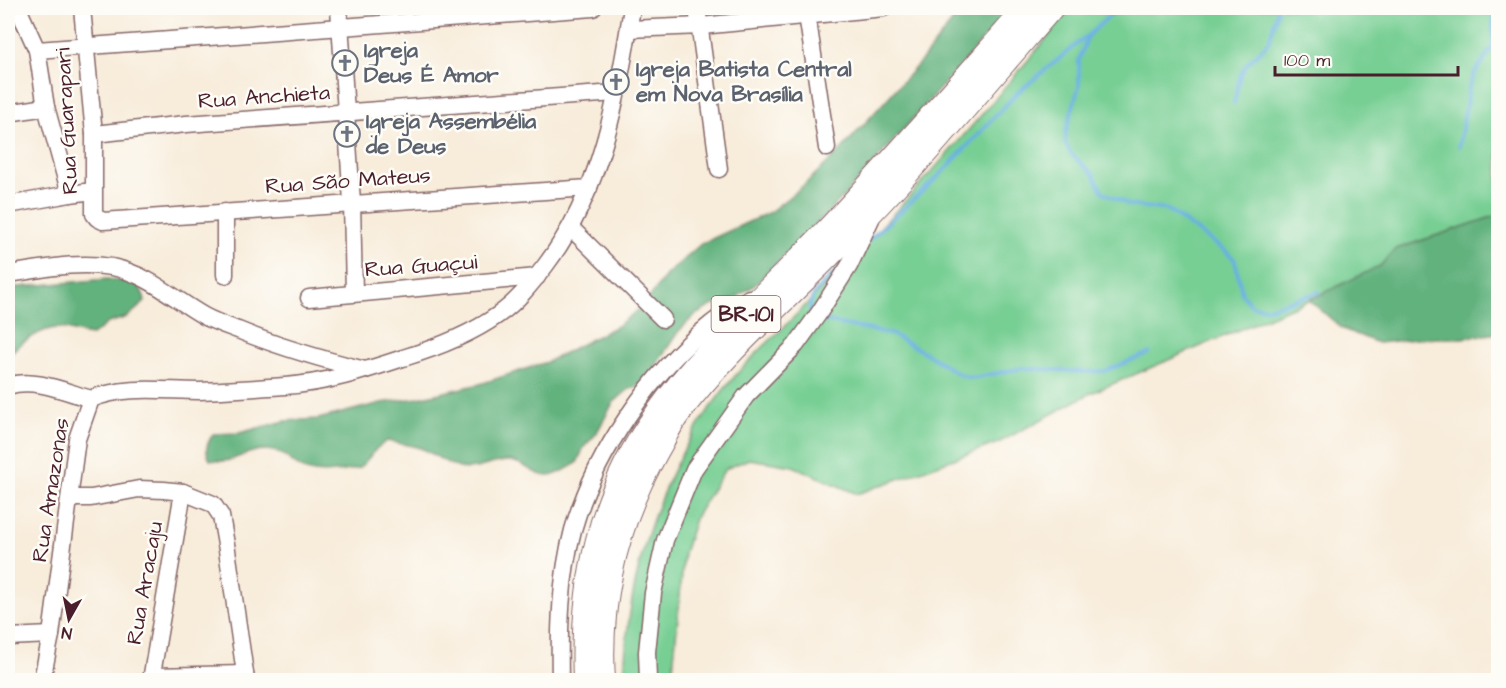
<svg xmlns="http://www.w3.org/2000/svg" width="1506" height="688" viewBox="0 0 1506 688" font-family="'Architects Daughter',sans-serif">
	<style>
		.green { fill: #78cf94; stroke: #617760; stroke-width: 1.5 }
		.forest { fill: #62b27e; stroke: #566854; stroke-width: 1.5 }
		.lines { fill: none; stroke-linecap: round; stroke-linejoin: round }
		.stream { stroke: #68b0e0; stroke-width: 4 }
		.minor-casing { stroke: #876768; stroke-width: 19 }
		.highway-casing { stroke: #876768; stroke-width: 26 }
		.minor { stroke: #fff; stroke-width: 16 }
		.highway { stroke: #fff; stroke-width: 24 }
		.labels { text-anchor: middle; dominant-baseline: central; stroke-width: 5; stroke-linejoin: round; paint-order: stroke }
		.shield { fill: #fdfcf7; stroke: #806168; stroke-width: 1.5 }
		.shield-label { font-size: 21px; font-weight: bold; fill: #4a1f2b }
		.worship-label { font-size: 22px; font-weight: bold; fill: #5b616d; stroke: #fdfcf7; text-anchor: start }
		.street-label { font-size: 22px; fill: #4a1f2b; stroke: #fdfcf7 }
	</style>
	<rect width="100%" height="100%" fill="#fdfcf7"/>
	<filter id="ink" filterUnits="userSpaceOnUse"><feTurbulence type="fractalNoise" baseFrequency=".0167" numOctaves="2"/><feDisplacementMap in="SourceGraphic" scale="12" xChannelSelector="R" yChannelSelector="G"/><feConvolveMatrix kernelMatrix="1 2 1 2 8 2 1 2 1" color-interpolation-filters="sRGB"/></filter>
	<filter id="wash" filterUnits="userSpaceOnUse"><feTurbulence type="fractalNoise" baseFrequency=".008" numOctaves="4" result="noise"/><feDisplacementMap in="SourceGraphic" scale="24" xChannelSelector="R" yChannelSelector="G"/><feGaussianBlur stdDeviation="1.35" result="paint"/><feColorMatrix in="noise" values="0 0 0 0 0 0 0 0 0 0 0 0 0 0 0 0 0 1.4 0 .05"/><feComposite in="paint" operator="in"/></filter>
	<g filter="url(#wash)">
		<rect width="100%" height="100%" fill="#f8ecda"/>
		<!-- green -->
		<path class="green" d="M 1072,8 L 1498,8 L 1498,215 L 1397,249 L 1380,266 L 1344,285 L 1089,394 L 998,443 L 857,494 L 793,466 L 749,459 L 725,469 L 696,516 L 684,553 L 672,680 L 624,680 C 627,570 662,461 735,376 C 752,356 772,339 790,321 C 820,291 849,261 878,230 C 946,158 1009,83 1072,8 Z"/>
		<!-- forest -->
		<g class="forest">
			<path d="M 963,8 L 1010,8 L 960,66 L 847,193 L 755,285 L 734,299 L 711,306 L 695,315 L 678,332 L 643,385 L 629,389 L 613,403 L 596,434 L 584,447 L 577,463 C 569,467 558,476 548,476 C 534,476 524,462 510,461 C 493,460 476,472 460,468 C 447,464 435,455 423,449 C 412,445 399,443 387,441 L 377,448 L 360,468 C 345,471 325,475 309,471 C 289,466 291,451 264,450 C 249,450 238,459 224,461 C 220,462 214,460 210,460 C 204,449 207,444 213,434 L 239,433 L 285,421 L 318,419 L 381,403 L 418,398 L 480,384 L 547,362 L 617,326 L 643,306 L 667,274 L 701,244 L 770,212 L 804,185 L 839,152 L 923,59 Z"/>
			<polygon points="1498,215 1498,333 1462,338 1425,338 1378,343 1343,329 1309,300 1380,266 1396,249"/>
			<path d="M 107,279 C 127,282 142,279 145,302 L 127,317 L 108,323 L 92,335 C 81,334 71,329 60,328 C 44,327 16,344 8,357 L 8,288 Z"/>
		</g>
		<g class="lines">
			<!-- stream -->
			<g class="stream">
				<polyline points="1088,36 1079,59 1079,86 1066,131 1065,143 1071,154 1093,174 1103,192 1129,205 1168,210 1224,250 1235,260 1242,294 1252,306 1268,308 1319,292"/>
				<polyline points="1234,103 1240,76 1246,65 1269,42 1278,8"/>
				<polyline points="1459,146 1469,88 1474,74 1493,47 1493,8"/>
				<polyline points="869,240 940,175 1017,93 1094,30 1118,8"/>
				<path d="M 811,314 C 805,295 826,282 838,270"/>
				<polyline points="820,320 891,334 929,355 960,375 972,378 1023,368 1086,372 1105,371 1149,353"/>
			</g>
		</g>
	</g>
	<g filter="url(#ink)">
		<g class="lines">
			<!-- minor casing -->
			<g class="minor-casing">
				<g id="minor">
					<polyline points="18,8 37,50 46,107 70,194 93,191"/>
					<polyline points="82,8 94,134 94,214 97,218 103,221 589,188"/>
					<polyline points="339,8 352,202 354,293"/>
					<polyline points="697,8 719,169"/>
					<polyline points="806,8 827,148"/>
					<polyline points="629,29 701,26 884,8"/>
					<polyline points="37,50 593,8"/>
					<polyline points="8,113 46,107"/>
					<polyline points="94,134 186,124 616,93"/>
					<polyline points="8,205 70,194"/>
					<polyline points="571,228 663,319"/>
					<path d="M 8,274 C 43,269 76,261 112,267 C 148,274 174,299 204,316 C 215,322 227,326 238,330 C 279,347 321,359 365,370"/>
					<polyline points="225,275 225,212"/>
					<polyline points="309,298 537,277"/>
					<path d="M 8,386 C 34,377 66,392 91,399"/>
					<polyline points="70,498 91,498 139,489 164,490 183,492 213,504 221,516 227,550 246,680"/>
					<polyline points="8,637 51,635"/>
					<polyline points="152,676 245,674"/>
					<path d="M 42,680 L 51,635 L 77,439 L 91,399 C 126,385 162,391 199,391 C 227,390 256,388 285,386 C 326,383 364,371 403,358 C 436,348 470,335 498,315 C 517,302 531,284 545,266 C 602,191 617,99 632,8"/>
					<polyline points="151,680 183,492"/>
					<path d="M 560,680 C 559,630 560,579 573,530 C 594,455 651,372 711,324 C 723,314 737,307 749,298"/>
					<polyline points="648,680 647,652 653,593 665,540 694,469 746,396 796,345 819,313 849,266 871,219"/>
				</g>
			</g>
			<!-- highway casing -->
			<g class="highway-casing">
				<g id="highway">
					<path d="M 585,680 C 581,584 599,494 657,414 C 704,348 768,293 824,234 C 893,161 960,84 1027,8"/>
					<path d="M 603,680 C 598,599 617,521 657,450 C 664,439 669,426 677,415 C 725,351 788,298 843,241 C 916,167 983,86 1051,8"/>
				</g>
			</g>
			<!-- minor -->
			<use href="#minor" class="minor"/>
			<!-- highway -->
			<use href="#highway" class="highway"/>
		</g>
	</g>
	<!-- icons -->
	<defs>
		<g id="church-ring" transform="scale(1.35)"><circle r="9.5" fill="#fdfcf7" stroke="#6b7280" stroke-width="1.5"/><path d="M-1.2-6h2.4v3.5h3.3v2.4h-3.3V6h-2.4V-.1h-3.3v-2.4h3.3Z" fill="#6b7280"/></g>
	</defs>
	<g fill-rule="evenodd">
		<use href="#church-ring" x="345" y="63"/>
		<use href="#church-ring" x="616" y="82"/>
		<use href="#church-ring" x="347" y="134"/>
	</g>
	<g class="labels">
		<!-- shield labels -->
		<rect class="shield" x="711.5" y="296" width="69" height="36" rx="4.5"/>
		<g class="shield-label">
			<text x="746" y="314">BR-101</text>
		</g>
		<!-- worship labels -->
		<g class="worship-label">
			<text x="364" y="50">Igreja<tspan x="364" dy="25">Deus É Amor</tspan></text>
			<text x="636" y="69">Igreja Batista Central<tspan x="636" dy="25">em Nova Brasília</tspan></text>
			<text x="366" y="121">Igreja Assembélia<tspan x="366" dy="25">de Deus</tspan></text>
		</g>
		<!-- street labels -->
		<g class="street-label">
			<text transform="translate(264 97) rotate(-4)">Rua Anchieta</text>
			<text transform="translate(67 121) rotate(-93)">Rua Guarapari</text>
			<text transform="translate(348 181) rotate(-4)">Rua São Mateus</text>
			<text transform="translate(421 266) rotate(-4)">Rua Guaçui</text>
			<text transform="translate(51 490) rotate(-81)">Rua Amazonas</text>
			<text transform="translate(145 583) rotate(-80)">Rua Aracaju</text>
		</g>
	</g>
	<!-- margin -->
	<rect width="1506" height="688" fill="none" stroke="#fdfcf7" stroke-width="30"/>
	<!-- north arrow -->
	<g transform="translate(69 619) rotate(189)" stroke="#fdfcf7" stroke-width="4.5" paint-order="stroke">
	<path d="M0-4.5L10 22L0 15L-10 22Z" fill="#4a1f2b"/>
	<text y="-9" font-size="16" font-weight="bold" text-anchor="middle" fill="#4a1f2b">N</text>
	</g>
	<!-- scale -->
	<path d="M1275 66v9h183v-9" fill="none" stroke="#4a1f2b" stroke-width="3"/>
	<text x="1284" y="66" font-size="18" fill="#4a1f2b" stroke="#fdfcf7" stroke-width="4.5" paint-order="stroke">100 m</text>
</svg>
